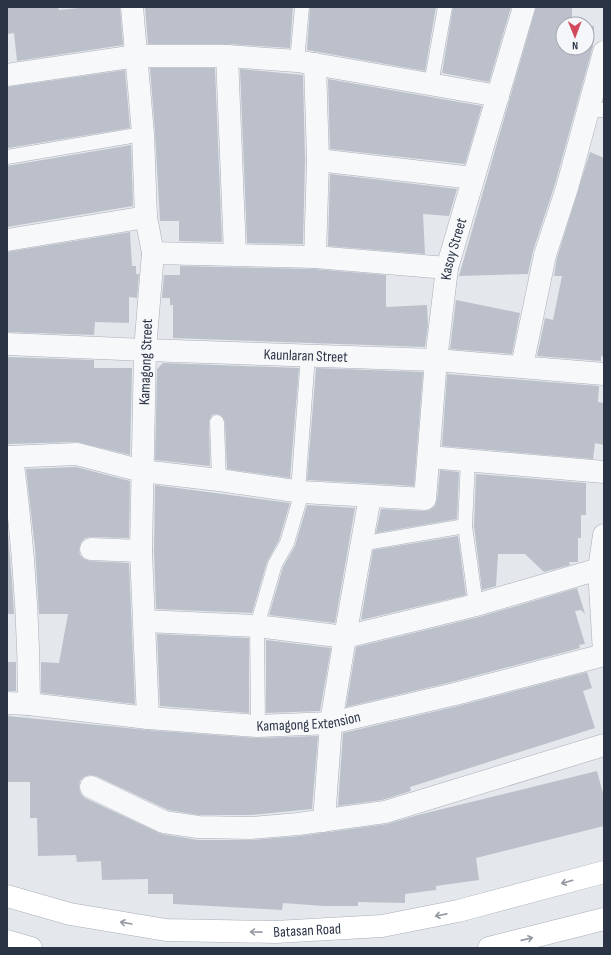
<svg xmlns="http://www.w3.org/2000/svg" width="611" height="955" viewBox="0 0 611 955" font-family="'Sofia Sans Condensed',sans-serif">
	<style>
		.building { fill: #bbc0ca }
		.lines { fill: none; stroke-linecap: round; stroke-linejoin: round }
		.lane-casing { stroke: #a9aeb7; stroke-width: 15 }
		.street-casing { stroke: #a9aeb7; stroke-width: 23 }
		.secondary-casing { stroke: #a9aeb7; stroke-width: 23 }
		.lane { stroke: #f7f8fa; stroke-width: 14 }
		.street { stroke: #f7f8fa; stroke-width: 22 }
		.secondary { stroke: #fff; stroke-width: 22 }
		.oneway { stroke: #959aa2 }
		.labels { text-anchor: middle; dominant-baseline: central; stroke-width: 3; stroke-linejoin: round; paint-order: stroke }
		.street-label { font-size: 15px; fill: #2b3445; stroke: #f4f6f9 }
	</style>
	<rect width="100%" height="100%" fill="#e4e7ec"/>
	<!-- building -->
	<g class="building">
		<polygon points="7,7 58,7 59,10 89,7 120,7 123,45 17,61 14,33 7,34"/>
		<polygon points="145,7 293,7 290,48 227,44 148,44"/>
		<polygon points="310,7 436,7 425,71 307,50"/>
		<polygon points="453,7 511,7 489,82 442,73"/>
		<polygon points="536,7 572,8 572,24 563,24 563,48 587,48 587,26 594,26 593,46 555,184 533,251 528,274 459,276"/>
		<polygon points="150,68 215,68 222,242 179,241 179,221 160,221 155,133"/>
		<polygon points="240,69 303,75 305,160 303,244 247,243"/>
		<polygon points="125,70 130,128 8,148 7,87"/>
		<polygon points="328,79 482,106 465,164 330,149"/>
		<polygon points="131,145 133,206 7,227 7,166"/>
		<polygon points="590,152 604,158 604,357 601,356 601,361 537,356 545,318 553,320 562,276 554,276 557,258"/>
		<polygon points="330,174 457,189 449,216 423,214 425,254 328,246"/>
		<polygon points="130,232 132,266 136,266 136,274 139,274 137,298 129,297 129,323 95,322 94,335 7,332 7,252"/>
		<polygon points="180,266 314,269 386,275 386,307 427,305 428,325 425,347 173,338 173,305 170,305 170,298 162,298 164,275 180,275"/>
		<polygon points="456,300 520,313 512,354 450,349"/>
		<polygon points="7,357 94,360 94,368 132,368 130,455 77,442 7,444"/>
		<polygon points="163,363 299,368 290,478 227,469 225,421 221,415 217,414 212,415 209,422 210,466 155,460 157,369"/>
		<polygon points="316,368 423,372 414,486 307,480"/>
		<polygon points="447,374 599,386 598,402 604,403 604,445 595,443 593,459 442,446"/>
		<polygon points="76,467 130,481 129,538 91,537 85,538 81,542 79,549 80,555 84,559 90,561 129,563 135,704 41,693 41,662 59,663 68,614 39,614 35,548 26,469"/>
		<polygon points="440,470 459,472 457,519 376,533 381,509 424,511 430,510 435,506 437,500"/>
		<polygon points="476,474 586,483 586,515 581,515 581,538 578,538 578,562 569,562 570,565 544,572 525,554 498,554 496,586 482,590 474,526"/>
		<polygon points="155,485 290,503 279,540 267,562 252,613 156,609 154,551"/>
		<polygon points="307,505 355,508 335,623 269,615 283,567 295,546"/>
		<polygon points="7,522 12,581 14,614 7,614"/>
		<polygon points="458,536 466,595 361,620 373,550"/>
		<polygon points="577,588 585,614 581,610 575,611 585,644 579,645 580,648 452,682 346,707 356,647 479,617"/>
		<polygon points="157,634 249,638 249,713 160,706"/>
		<polygon points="266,640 331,648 320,711 266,713"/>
		<rect x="7" y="662" width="9" height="29"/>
		<polygon points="587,672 592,688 583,691 595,728 410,787 411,791 382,800 338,806 343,733 458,706"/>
		<polygon points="8,716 147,730 257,738 318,736 312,809 251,815 199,815 168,810 96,776 90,775 84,777 80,781 79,788 81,794 85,798 162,834 198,840 252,840 300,836 387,824 418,815 597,771 604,797 604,826 476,858 479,880 436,886 436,890 405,894 405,903 358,902 358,906 324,906 283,903 282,910 173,904 173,894 148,894 148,879 102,880 101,861 77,862 76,855 38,856 37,818 30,818 30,782 7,782"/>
	</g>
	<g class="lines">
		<!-- lane casing -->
		<g class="lane-casing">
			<g id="lane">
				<polyline points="297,61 302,7"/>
				<polyline points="431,84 445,7"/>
				<polyline points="590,110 604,110"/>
				<polyline points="7,157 143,134"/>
				<polyline points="217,422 219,480"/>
				<polyline points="468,460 465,526 476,605"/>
				<polyline points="298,491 308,355"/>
				<polyline points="360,544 465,526"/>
				<polyline points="258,726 257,626 275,564 287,543 302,492"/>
			</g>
		</g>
		<!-- street casing -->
		<g class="street-casing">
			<g id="street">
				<polyline points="132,7 143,134 146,217 153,253 145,350 141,551 148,718"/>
				<polyline points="227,56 235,254"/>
				<polyline points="315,64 318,160 315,257"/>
				<polyline points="7,75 136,56 227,56 297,61 498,96"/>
				<polyline points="318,160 473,178"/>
				<polyline points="7,240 146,217"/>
				<polyline points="153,253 315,257 447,268"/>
				<path id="s1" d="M 7,344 L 145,350 L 436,360 L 604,374"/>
				<polyline points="522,366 545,255 567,188 604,52"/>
				<path id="s2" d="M 7,457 L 77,454 L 142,471 L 219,480 L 302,492 L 425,499 L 436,360 L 447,268 L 524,7"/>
				<path d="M 12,457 C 23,540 29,620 29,704"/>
				<polyline points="429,457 604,472"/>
				<polyline points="604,535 599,569 604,653"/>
				<polyline points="91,549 141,551"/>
				<polyline points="145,621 257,626 345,637 476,605 599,569"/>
				<path id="s3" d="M 7,703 L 29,704 L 148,718 L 258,726 L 331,723 L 455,694 L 604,655"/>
				<polyline points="91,787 164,822 198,827 251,828 298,824 385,812 604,745"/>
				<polyline points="324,821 331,723 345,637 370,497"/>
			</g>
		</g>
		<!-- secondary casing -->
		<g class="secondary-casing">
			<g id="secondary">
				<path id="s4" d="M 7,896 L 70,914 L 166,930 L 275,932 L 382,926 L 458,911 L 604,872"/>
				<polyline points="7,941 31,948"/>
				<polyline points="489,948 604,919"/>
			</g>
		</g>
		<!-- lane -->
		<use href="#lane" class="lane"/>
		<!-- street -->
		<use href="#street" class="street"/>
		<!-- secondary -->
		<use href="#secondary" class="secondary"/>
	</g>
	<!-- one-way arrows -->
	<defs><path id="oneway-shaft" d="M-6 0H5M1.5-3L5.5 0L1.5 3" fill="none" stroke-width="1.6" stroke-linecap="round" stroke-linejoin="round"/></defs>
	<g class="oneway">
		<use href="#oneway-shaft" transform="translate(567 882) rotate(164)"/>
		<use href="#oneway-shaft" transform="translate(441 915) rotate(169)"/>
		<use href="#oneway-shaft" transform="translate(126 923) rotate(-170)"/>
		<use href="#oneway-shaft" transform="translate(256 932) rotate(-179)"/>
		<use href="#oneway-shaft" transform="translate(527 939) rotate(-13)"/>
	</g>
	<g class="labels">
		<!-- street labels -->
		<g class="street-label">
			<text stroke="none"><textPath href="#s2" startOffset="674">Kasoy Street</textPath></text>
			<text stroke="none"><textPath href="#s1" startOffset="299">Kaunlaran Street</textPath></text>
			<text transform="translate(146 362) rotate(-88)">Kamagong Street</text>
			<text stroke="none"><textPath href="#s3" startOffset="303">Kamagong Extension</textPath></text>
			<text stroke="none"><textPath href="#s4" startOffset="304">Batasan Road</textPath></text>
		</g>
	</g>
	<!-- border -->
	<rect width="611" height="955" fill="none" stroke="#2b3445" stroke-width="16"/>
	<!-- north arrow -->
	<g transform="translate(575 36) rotate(179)"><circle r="19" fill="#f4f6f9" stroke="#a4a8b1"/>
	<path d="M0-3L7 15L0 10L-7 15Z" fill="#d1495b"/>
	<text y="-6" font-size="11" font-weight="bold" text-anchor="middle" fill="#2b3445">N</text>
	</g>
</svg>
